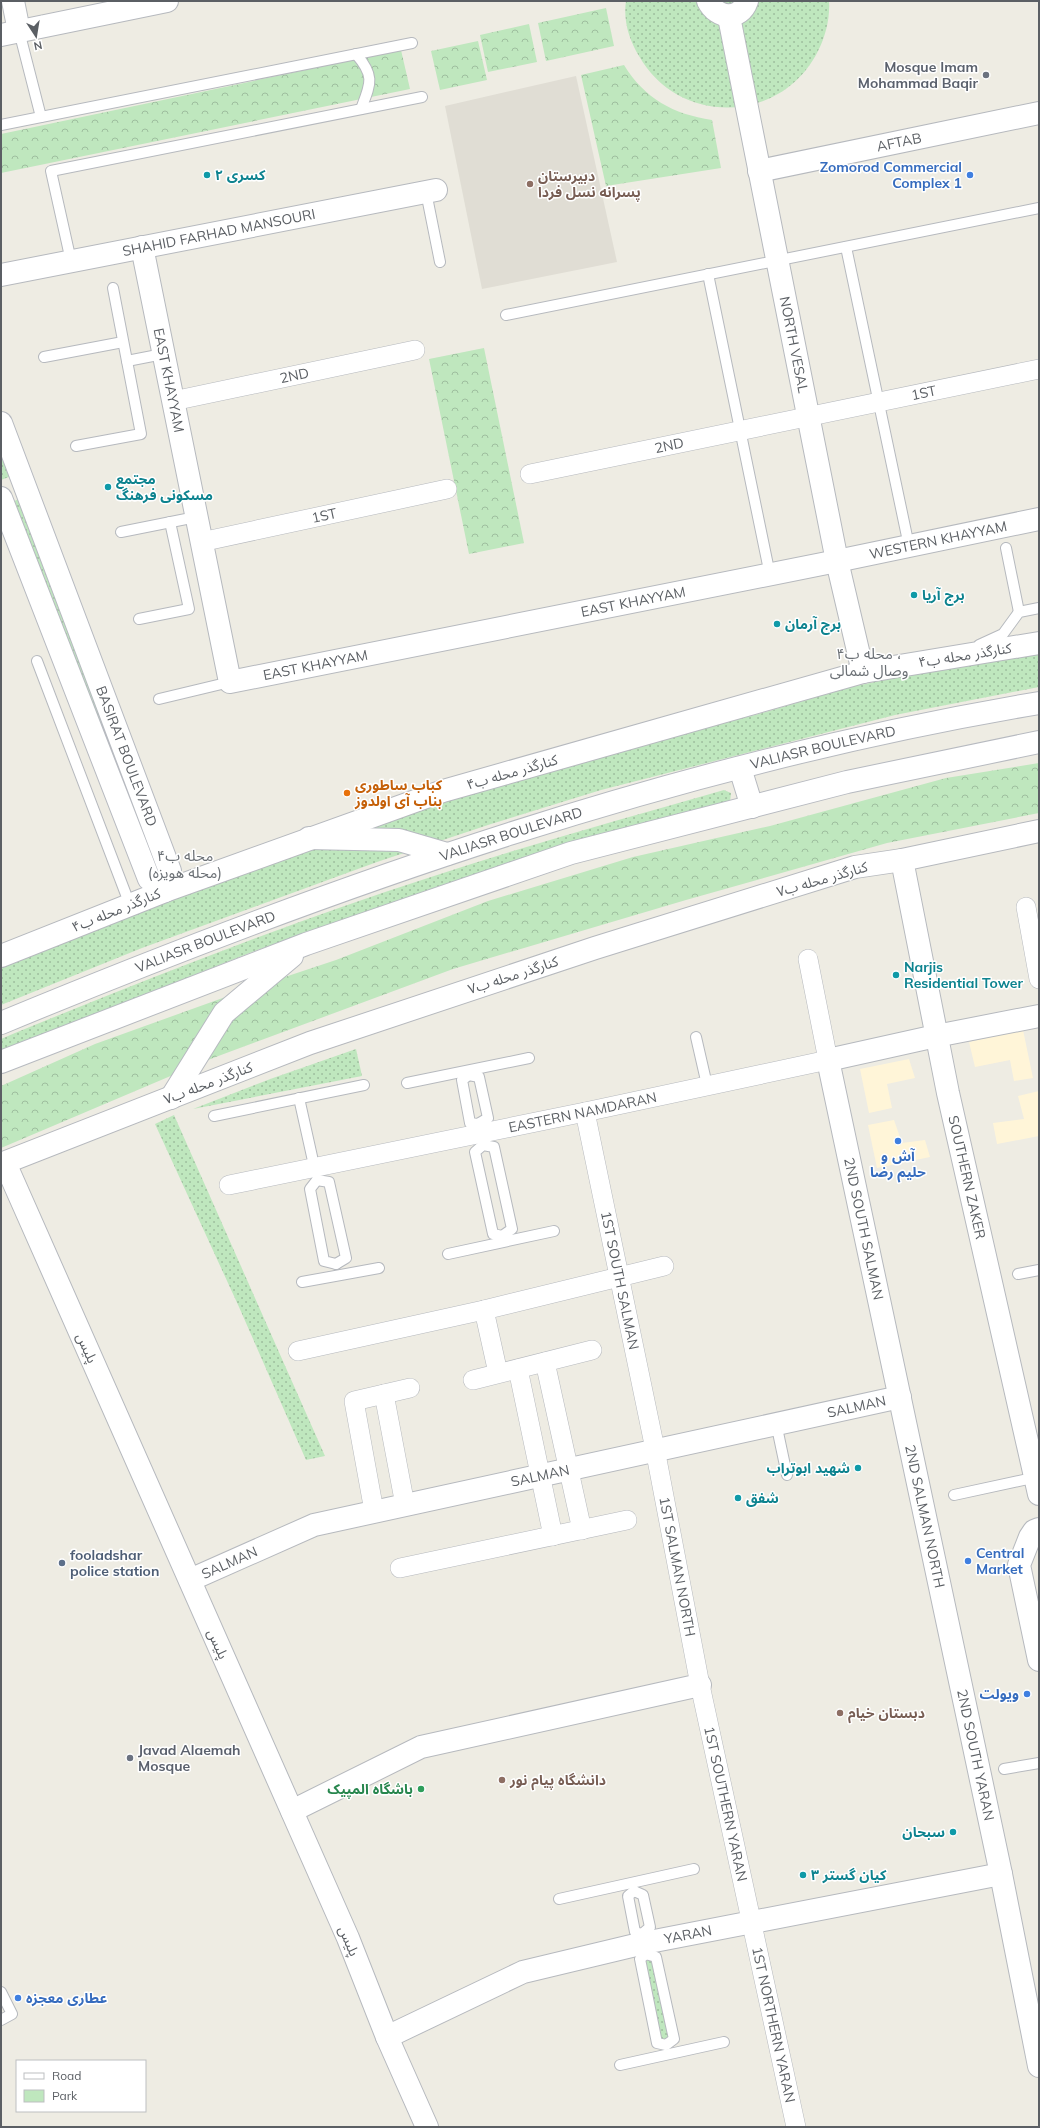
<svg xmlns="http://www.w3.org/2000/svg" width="1040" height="2128" viewBox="0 0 1040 2128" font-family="Mulish,'Noto Sans Arabic',sans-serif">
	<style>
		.commercial { fill: #fff5d8 }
		.education { fill: #e0ddd4 }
		.green { fill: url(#green-dots) }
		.forest { fill: url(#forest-crowns) }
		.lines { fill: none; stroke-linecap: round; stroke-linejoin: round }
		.service-casing { stroke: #b6b9be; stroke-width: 12 }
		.minor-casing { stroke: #b6b9be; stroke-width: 20 }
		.tertiary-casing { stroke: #b6b9be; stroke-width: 24 }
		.secondary-casing { stroke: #b7bac0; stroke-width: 24 }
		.service { stroke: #fff; stroke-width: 10 }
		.minor { stroke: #fff; stroke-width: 19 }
		.tertiary { stroke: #fff; stroke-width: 22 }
		.secondary { stroke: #fff; stroke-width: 22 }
		.worship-dot { fill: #6b7280; stroke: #fff; stroke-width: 1.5 }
		.culture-dot { fill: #0f9aa8; stroke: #fff; stroke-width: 1.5 }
		.shop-dot { fill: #3f7fe0; stroke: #fff; stroke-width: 1.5 }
		.education-dot { fill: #8d6e63; stroke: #fff; stroke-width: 1.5 }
		.food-dot { fill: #e8710a; stroke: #fff; stroke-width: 1.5 }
		.service-dot { fill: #5c6f8a; stroke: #fff; stroke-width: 1.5 }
		.leisure-dot { fill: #2e9e5b; stroke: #fff; stroke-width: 1.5 }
		.labels { text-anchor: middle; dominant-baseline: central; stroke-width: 3; stroke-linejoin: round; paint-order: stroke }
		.worship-label { font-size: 14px; font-weight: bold; fill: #5b616d; stroke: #fff; text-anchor: end }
		.street-label { font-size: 14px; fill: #5b5f64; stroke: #fff }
		.shop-label { font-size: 14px; font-weight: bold; fill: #366cbe; stroke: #fff; text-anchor: end }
		.culture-label { font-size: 14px; font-weight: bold; fill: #0d838f; stroke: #fff; text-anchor: start }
		.education-label { font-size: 14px; font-weight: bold; fill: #785e54; stroke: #fff; text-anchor: start }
		.food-label { font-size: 14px; font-weight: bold; fill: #c56008; stroke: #fff; text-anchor: start }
		.service-label { font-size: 14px; font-weight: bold; fill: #4e5e75; stroke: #fff; text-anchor: start }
		.leisure-label { font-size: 14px; font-weight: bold; fill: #27864d; stroke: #fff; text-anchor: end }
		.neighbourhood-label { font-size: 15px; fill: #6c7176; stroke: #fff }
	</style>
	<defs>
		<pattern id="green-dots" width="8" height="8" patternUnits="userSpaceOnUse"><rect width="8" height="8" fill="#bfe7be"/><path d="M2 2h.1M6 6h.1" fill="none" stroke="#9ebe9e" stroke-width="1.8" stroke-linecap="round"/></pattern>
		<pattern id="forest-crowns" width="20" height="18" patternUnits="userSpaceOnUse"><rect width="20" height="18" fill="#bfe7be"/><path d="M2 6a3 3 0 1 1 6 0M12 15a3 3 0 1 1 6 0" fill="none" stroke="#9ebe9e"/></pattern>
	</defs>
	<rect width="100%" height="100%" fill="#eeece3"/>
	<!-- commercial -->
	<g class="commercial">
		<polygon points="1023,1030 1033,1078 1014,1081 1010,1060 975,1067 969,1042"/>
		<polygon points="909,1059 915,1078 887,1084 892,1108 869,1113 860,1069"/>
		<polygon points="1039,1091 1039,1136 997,1144 993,1123 1024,1119 1018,1096"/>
		<polygon points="894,1120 902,1143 925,1140 930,1157 877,1168 868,1125"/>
	</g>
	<!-- education -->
	<polygon class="education" points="576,76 617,262 482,289 445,106"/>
	<!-- green -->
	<g class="green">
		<path d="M 626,1 L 829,1 C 830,18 826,35 818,51 C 782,124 679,127 639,56 C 629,40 623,20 626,1 Z"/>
		<polygon points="1,441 14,475 1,480"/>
		<polygon points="22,497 163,869 152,873 9,504"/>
		<polygon points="1039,653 1039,687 895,715 601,790 491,824 377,862 142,948 1,1005 1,966 55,943 414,809 649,741 755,715 851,687 913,674"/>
		<path d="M 724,790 L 731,793 L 730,802 L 320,928 L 252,952 L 1,1052 L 1,1039 L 15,1033 C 152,977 291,922 431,877 C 528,845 626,818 724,790 Z"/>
		<polygon points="356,1049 362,1076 193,1109 273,1078"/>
		<polygon points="174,1115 325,1456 306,1460 239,1307 155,1124"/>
		<polygon points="645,1958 654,1958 670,2036 667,2039 660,2039 643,1961"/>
	</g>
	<!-- forest -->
	<g class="forest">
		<polygon points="606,8 614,46 546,61 538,23"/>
		<polygon points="529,24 537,62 488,72 480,35"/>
		<polygon points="478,41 487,80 440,90 431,51"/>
		<polygon points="401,50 410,89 1,173 1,134"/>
		<path d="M 624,65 C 645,99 673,114 712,120 L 721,168 L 606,186 L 581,75 Z"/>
		<polygon points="484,348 524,543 469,554 429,359"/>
		<polygon points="1039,763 1039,813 887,843 686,900 453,969 213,1058 1,1148 1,1086 95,1044 231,995 336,960 488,901 633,857 770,826 946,778"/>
	</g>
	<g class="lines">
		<!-- service casing -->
		<g class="service-casing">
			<g id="service">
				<polyline points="19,31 41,117"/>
				<path d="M 356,54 C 375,76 371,83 361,109"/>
				<polyline points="1,125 412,43"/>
				<polyline points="426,192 440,262"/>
				<polyline points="846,247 909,546"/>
				<polyline points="71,261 51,171 422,97"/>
				<polyline points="708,274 770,575"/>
				<polyline points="506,315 1039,208"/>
				<polyline points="44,357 123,342"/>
				<polyline points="127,361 163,354"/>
				<polyline points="76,446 141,434 113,288"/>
				<polyline points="121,532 196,517"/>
				<polyline points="1006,548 1019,612"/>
				<polyline points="139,619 189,609 170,522"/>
				<polyline points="979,645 1003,634 1019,612 1039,608"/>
				<polyline points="37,661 130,905"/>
				<polyline points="159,699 230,682"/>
				<polyline points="696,1037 707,1085"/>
				<polygon points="469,1075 479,1077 488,1118 478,1124 470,1123 462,1080"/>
				<polyline points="407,1083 529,1058"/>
				<polyline points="299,1098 315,1170"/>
				<polyline points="214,1116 364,1085"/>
				<polygon points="483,1145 494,1147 512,1229 502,1236 493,1234 475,1152"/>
				<polyline points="317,1180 329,1182 346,1258 336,1264"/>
				<polyline points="317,1180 310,1189 324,1261 336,1264"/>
				<polyline points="448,1254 554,1231"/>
				<polyline points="1018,1274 1039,1270"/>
				<polyline points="302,1282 379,1268"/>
				<polyline points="776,1423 787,1475"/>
				<polyline points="954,1495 1037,1477"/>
				<polyline points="1004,1769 1039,1763"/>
				<polyline points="634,1891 643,1895 650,1927 642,1934"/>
				<polyline points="634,1891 628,1896 635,1932 642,1934"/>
				<polyline points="559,1899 694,1869"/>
				<polygon points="646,1954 656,1957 674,2039 666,2045 657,2043 640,1959"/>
				<polyline points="1,1992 12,2014 1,2020"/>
				<polyline points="620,2065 724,2042"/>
			</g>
		</g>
		<!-- minor casing -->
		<g class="minor-casing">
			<g id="minor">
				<path id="s1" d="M 173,401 L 415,350"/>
				<path id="s2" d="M 530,474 L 1039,369"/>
				<path id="s3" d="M 201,542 L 447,489"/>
				<polyline points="1026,907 1039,979"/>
				<path id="s4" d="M 585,1112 L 655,1449 L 700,1685 L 796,2127"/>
				<path id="s5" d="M 229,1185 L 585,1112 L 828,1060 L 808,959"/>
				<polyline points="484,1310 498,1373"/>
				<polyline points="298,1351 484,1310 664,1266"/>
				<polyline points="545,1362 582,1530"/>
				<polyline points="518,1369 553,1536"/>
				<polyline points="473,1380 592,1350"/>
				<polyline points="384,1394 405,1505"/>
				<polyline points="374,1511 354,1401 410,1388"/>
				<polyline points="400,1568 627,1520"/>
			</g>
		</g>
		<!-- tertiary casing -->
		<g class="tertiary-casing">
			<g id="tertiary">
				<polyline points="13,1 19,31"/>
				<path d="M 708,1 C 717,19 740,21 747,1"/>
				<path id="s6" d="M 729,17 L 837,561 L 863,672"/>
				<polyline points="1,35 167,1"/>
				<path id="s7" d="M 759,171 L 1039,113"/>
				<path id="s8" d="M 142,247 L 230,682 L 837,561 L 1039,519"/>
				<path id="s9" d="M 1,275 L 436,190"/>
				<path id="s10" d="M 902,860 L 948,1093 L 1039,1494"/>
				<polyline points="1,956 165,891 443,791 863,672 1039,643"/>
				<path id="s11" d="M 1039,1016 L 936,1036 L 828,1060 L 1001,1874 L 1039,2066"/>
				<polyline points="5,1163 348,1938 387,2037 427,2127"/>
				<polyline points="1,1164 310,1043 595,948 855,867 902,860 1039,831"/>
				<polyline points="1039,1529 1034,1531 1030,1537 1019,1565 1039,1660"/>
				<path id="s12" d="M 190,1580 L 314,1525 L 900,1397"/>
				<polyline points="292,1811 421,1747 700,1685"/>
				<path id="s13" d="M 387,2037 L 523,1972 L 644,1943 L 1001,1874"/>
			</g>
		</g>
		<!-- secondary casing -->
		<g class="secondary-casing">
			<g id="secondary">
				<path id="s14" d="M 1,423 L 170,871 L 165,891 L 149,879 L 1,498"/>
				<polyline points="740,768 752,807"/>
				<polyline points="309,838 399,840 447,854"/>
				<path id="s15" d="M 1,1023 C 336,884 681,763 1039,703"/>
				<polyline points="1,1062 306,944 571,853 847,782 1039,742"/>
				<polyline points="171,1098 224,1013 292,956"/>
			</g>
		</g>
		<!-- service -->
		<use href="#service" class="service"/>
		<!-- minor -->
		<use href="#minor" class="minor"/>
		<!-- tertiary -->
		<use href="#tertiary" class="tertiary"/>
		<!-- secondary -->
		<use href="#secondary" class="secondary"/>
	</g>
	<!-- markers -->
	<g class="worship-dot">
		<circle cx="986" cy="75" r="4"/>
		<circle cx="130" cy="1758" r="4"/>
	</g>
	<g class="culture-dot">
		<circle cx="207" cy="175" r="4"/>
		<circle cx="108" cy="487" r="4"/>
		<circle cx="914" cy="595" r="4"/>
		<circle cx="777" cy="624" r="4"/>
		<circle cx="896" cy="975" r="4"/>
		<circle cx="858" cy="1468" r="4"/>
		<circle cx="738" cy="1498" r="4"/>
		<circle cx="953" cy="1832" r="4"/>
		<circle cx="803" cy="1875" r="4"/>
	</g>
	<g class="shop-dot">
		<circle cx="970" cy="175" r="4"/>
		<circle cx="898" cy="1141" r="4"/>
		<circle cx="968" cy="1561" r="4"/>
		<circle cx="1027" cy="1694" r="4"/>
		<circle cx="18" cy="1998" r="4"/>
	</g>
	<g class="education-dot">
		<circle cx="530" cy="184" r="4"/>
		<circle cx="840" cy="1713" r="4"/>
		<circle cx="502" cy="1780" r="4"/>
	</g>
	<circle class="food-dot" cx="347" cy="793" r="4"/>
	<circle class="service-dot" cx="62" cy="1563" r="4"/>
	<circle class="leisure-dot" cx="421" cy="1789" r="4"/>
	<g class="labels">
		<!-- worship labels -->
		<g class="worship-label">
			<text x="978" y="67">Mosque Imam<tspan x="978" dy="16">Mohammad Baqir</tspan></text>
			<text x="138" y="1750" text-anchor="start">Javad Alaemah<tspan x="138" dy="16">Mosque</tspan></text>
		</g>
		<!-- street labels -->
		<g class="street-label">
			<text stroke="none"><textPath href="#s7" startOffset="143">AFTAB</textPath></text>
			<text stroke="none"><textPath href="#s9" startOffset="222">SHAHID FARHAD MANSOURI</textPath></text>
			<text stroke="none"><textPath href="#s6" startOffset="334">NORTH VESAL</textPath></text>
			<text stroke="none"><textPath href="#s1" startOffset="124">2ND</textPath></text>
			<text stroke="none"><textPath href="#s8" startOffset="136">EAST KHAYYAM</textPath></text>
			<text stroke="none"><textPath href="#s2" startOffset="402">1ST</textPath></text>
			<text stroke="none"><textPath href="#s2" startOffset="142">2ND</textPath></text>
			<text stroke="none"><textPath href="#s3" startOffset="126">1ST</textPath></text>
			<text stroke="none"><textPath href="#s8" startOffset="1166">WESTERN KHAYYAM</textPath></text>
			<text stroke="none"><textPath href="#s8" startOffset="855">EAST KHAYYAM</textPath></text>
			<text transform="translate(965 655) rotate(-9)">کنارگذر محله ب۴</text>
			<text stroke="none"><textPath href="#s8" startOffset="531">EAST KHAYYAM</textPath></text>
			<text stroke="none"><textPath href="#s15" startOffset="868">VALIASR BOULEVARD</textPath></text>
			<text stroke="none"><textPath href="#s14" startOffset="356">BASIRAT BOULEVARD</textPath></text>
			<text transform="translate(512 772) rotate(-16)">کنارگذر محله ب۴</text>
			<text stroke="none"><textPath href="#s15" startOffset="544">VALIASR BOULEVARD</textPath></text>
			<text transform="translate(822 879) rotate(-16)">کنارگذر محله ب۷</text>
			<text transform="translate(116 910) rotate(-22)">کنارگذر محله ب۴</text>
			<text stroke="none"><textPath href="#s15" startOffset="220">VALIASR BOULEVARD</textPath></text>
			<text transform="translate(513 975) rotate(-18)">کنارگذر محله ب۷</text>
			<text transform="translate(208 1083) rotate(-21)">کنارگذر محله ب۷</text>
			<text stroke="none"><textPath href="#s5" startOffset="361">EASTERN NAMDARAN</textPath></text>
			<text stroke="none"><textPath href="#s10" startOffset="324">SOUTHERN ZAKER</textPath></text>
			<text stroke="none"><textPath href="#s11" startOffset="388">2ND SOUTH SALMAN</textPath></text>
			<text stroke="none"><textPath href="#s4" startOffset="172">1ST SOUTH SALMAN</textPath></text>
			<text transform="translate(87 1348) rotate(66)">پلیس</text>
			<text stroke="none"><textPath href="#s12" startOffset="691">SALMAN</textPath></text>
			<text stroke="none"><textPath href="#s12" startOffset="367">SALMAN</textPath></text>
			<text stroke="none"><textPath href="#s11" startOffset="682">2ND SALMAN NORTH</textPath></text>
			<text stroke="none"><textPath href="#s12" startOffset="43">SALMAN</textPath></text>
			<text stroke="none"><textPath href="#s4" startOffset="464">1ST SALMAN NORTH</textPath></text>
			<text transform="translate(218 1644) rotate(66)">پلیس</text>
			<text stroke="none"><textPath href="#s11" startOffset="926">2ND SOUTH YARAN</textPath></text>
			<text stroke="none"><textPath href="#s4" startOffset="706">1ST SOUTHERN YARAN</textPath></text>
			<text stroke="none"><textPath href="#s13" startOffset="320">YARAN</textPath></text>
			<text transform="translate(349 1941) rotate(67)">پلیس</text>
			<text stroke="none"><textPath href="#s4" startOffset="932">1ST NORTHERN YARAN</textPath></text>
		</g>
		<!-- shop labels -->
		<g class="shop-label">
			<text x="962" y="167">Zomorod Commercial<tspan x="962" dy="16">Complex 1</tspan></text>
			<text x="898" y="1156" text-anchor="middle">آش و<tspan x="898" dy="16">حلیم رضا</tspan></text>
			<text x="976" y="1553" text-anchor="start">Central<tspan x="976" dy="16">Market</tspan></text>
			<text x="1019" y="1694">ویولت</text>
			<text x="26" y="1998" text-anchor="start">عطاری معجزه</text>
		</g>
		<!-- culture labels -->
		<g class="culture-label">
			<text x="215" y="175">کسری ۲</text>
			<text x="116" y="479">مجتمع<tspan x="116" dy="16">مسکونی فرهنگ</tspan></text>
			<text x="922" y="595">برج آریا</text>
			<text x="785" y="624">برج آرمان</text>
			<text x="904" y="967">Narjis<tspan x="904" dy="16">Residential Tower</tspan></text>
			<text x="850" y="1468" text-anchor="end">شهید ابوتراب</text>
			<text x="746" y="1498">شفق</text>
			<text x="945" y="1832" text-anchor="end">سبحان</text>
			<text x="811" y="1875">کیان گستر ۳</text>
		</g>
		<!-- education labels -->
		<g class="education-label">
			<text x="538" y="176">دبیرستان<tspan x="538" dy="16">پسرانه نسل فردا</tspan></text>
			<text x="848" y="1713">دبستان خیام</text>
			<text x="510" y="1780">دانشگاه پیام نور</text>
		</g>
		<!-- food labels -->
		<g class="food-label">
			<text x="355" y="785">کباب ساطوری<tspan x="355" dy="16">بناب آی اولدوز</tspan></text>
		</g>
		<!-- service labels -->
		<g class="service-label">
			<text x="70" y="1555">fooladshar<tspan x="70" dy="16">police station</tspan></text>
		</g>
		<!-- leisure labels -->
		<g class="leisure-label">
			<text x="413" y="1789">باشگاه المپیک</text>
		</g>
		<!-- neighbourhood labels -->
		<g class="neighbourhood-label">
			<text x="869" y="653">محله ب۴ ،<tspan x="869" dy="17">وصال شمالی</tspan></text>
			<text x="185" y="855">محله ب۴<tspan x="185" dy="17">(محله هویزه)</tspan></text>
		</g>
	</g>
	<!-- border -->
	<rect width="1040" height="2128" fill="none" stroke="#5b5f64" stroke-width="4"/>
	<!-- legend -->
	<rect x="16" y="2060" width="130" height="52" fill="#ffffff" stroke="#bdbfc1"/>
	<rect x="24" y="2073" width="20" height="6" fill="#ffffff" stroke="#bdbfc1"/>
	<text x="52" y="2080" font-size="12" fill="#5b5f64">Road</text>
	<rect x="24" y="2090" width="20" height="12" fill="#bfe7be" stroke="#bdbfc1"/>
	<text x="52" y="2100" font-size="12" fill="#5b5f64">Park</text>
	<!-- north arrow -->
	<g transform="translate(36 36) rotate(168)" stroke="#ffffff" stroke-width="3" paint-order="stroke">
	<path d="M0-3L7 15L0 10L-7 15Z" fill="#5b5f64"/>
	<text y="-6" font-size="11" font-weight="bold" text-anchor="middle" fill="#5b5f64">N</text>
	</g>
</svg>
